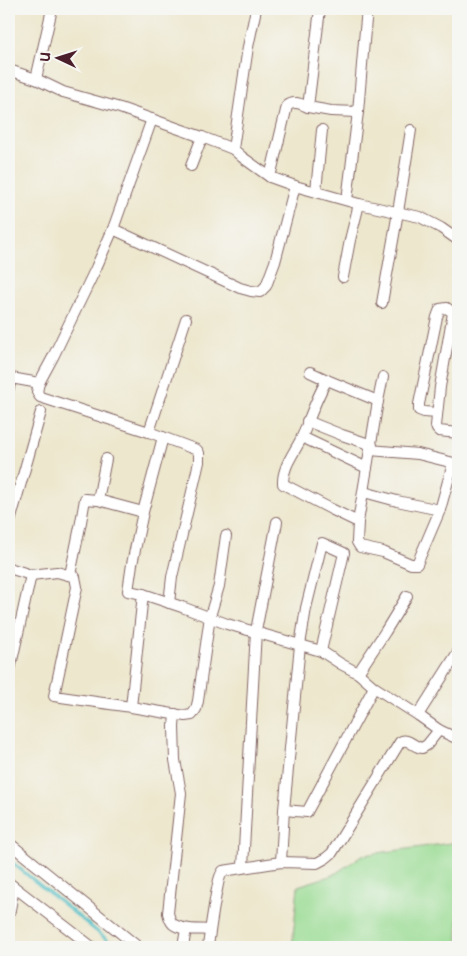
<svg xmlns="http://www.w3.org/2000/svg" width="467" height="956" viewBox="0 0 467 956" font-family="Mali,sans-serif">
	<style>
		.green { fill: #99db93; stroke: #727d5f }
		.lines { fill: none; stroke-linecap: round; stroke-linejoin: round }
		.stream { stroke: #51bfc8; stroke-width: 3 }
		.minor-casing { stroke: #836564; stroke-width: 12 }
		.minor { stroke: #fff; stroke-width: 10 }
	</style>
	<rect width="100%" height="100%" fill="#f6f6f2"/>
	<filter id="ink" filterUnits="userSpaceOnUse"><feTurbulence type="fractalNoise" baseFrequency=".02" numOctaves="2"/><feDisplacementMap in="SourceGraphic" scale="10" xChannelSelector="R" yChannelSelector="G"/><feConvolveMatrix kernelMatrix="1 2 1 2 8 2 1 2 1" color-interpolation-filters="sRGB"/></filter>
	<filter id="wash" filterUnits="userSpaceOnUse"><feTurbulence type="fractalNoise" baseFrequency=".0096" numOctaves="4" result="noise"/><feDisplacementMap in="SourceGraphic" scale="20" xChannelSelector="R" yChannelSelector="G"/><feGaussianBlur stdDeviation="1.12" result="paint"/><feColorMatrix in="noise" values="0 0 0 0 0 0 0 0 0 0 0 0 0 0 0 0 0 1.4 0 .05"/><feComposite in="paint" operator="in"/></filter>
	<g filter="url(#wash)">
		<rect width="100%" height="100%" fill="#ede7cd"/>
		<!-- green -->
		<polygon class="green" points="458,842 458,947 292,947 298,886 333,875 363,855"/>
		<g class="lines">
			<!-- stream -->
			<polyline class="stream" points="9,860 116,947"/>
		</g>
	</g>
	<g filter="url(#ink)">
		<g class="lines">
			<!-- minor casing -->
			<g class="minor-casing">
				<g id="minor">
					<polyline points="256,9 248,47 233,149 242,157 270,177 295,186 359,204 420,217 441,228 458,240"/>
					<polyline points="9,70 36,79 63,92 120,108 202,137 233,149"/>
					<polyline points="36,79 52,9"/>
					<polyline points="308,107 331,111 358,112"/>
					<polyline points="152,119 113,229 240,288 251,291 260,292 266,286 275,262 295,186"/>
					<polyline points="191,166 202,137"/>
					<path d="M 270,177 L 287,106 C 294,100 301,104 308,107 L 320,9"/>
					<polyline points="316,191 322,130"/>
					<polyline points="347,200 358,112 364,41 367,9"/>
					<polyline points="113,229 96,268 53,357 39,383 37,392 40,397 149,432 197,450 199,453 199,462 172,577 169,603"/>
					<polyline points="343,277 350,240 359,204"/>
					<polyline points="382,303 398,212 411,130"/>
					<polyline points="310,372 327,380 378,401"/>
					<polyline points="383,377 378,401 358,522 357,542 360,547 383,552 411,564 417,564 440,510 453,463"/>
					<path d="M 327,380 C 316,398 310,418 302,437 C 295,452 282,467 283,484 L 331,509 L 358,522"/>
					<polyline points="9,388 11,378 39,383"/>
					<polyline points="437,413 424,412 419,410 419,404 437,317 440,309 447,308 453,313 440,387 436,426 437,429 439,431 458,433"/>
					<polyline points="307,421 342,435 372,445"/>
					<polyline points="149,432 186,319"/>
					<polyline points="163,437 143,512 132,564 128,591 143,594 182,607 227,624 321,651 341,664 358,673 374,687 418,715 439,730 458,739"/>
					<polyline points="302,437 367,468"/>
					<polyline points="370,450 418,454 458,464"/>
					<polyline points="364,492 397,501 440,510"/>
					<polyline points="98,500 106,459"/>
					<polyline points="9,525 41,412"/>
					<polyline points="9,568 31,575 57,572 75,577 77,587 54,696 131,707 185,716 192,715 196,709 198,701 210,616 219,586 226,536"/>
					<polyline points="70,575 81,522 85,499 98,500 143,512"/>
					<polyline points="358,673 385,632 407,596"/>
					<polyline points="9,674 31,575"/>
					<polyline points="131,707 143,594"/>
					<path d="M 175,714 L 174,727 L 175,760 L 181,793 L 168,913 C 169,917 170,921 173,924 C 182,931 199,929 210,930"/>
					<polyline points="418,715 458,652"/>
					<polyline points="284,810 307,812 374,687"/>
					<polyline points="9,843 138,947"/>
					<polyline points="281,862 284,810 300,645 306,608 322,543 344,553 321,651"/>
					<polyline points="243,867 256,631 277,522"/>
					<polyline points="9,883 92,947"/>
					<polyline points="9,915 14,888"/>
					<polyline points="183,947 186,929"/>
					<path d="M 208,947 C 210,929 213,912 216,894 C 218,887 218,877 223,871 L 281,862 L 317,863 L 326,858 L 332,853 L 400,742 C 408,737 413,747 422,748 L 427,745 L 439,730"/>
				</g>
			</g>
			<!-- minor -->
			<use href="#minor" class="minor"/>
		</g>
	</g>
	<!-- margin -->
	<rect width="467" height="956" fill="none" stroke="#f6f6f2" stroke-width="30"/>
	<!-- north arrow -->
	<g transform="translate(58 58) rotate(274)" stroke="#f6f6f2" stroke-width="4" paint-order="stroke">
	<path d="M0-4L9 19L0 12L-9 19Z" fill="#4a1f2b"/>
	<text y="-8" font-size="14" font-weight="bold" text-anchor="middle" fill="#4a1f2b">U</text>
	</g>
</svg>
